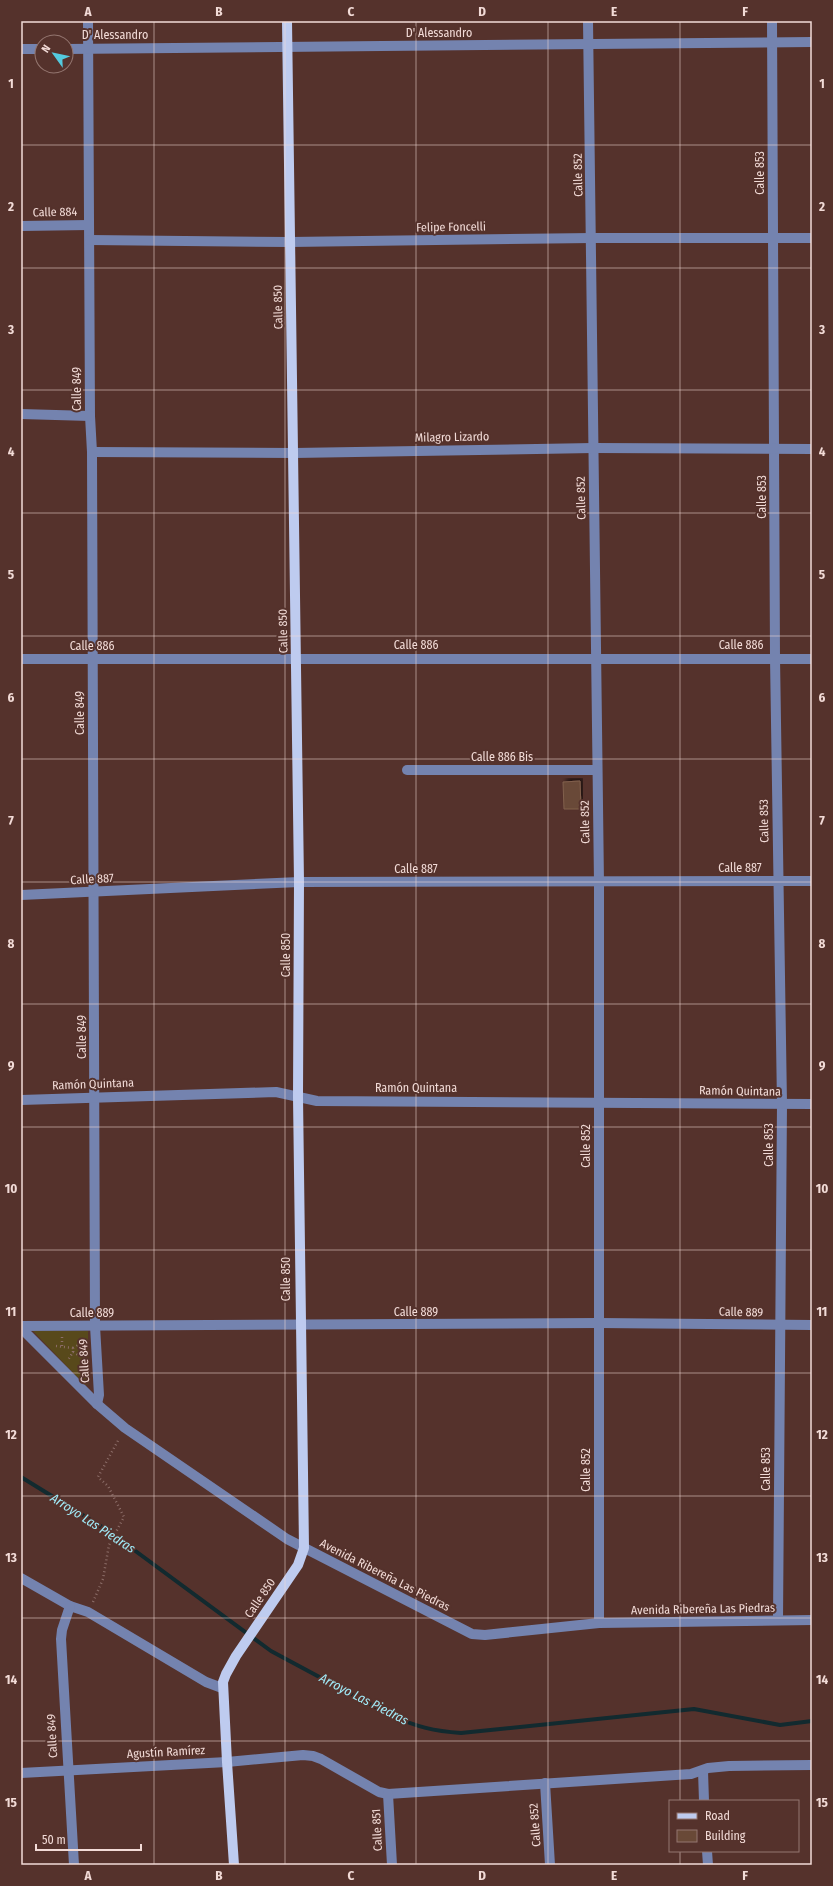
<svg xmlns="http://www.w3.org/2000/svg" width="833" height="1886" viewBox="0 0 833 1886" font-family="'Fira Sans Condensed',sans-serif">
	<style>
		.green { fill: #58491b }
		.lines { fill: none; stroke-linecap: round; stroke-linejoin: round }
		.stream { stroke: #122a2f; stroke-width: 4 }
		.building { fill: #694937; stroke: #81604d; filter: url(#shadow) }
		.path { stroke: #8c6d68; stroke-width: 2.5; stroke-dasharray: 1 3; stroke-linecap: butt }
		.minor { stroke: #7483af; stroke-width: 10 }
		.major { stroke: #becbef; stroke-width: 10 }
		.grid { fill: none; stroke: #f2dbd7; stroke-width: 1; stroke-opacity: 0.55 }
		.labels { text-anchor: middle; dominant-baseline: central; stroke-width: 4; stroke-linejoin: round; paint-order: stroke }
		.street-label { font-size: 12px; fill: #f2dbd7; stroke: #55322c }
		.water-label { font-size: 13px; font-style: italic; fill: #a1eaf7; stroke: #55322c }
		.neatline { fill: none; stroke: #f2dbd7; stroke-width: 1.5 }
		.grid-label { font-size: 13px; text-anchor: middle; font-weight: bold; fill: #f2dbd7 }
	</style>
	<defs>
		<filter id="shadow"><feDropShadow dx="3.5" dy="-3.5" stdDeviation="2" flood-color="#0009"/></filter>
	</defs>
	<rect width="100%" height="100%" fill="#55322c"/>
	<!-- green -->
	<polygon class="green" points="33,1331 88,1331 89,1384 85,1385"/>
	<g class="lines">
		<!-- stream -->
		<path class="stream" d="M 21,1477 L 107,1530 L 271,1651 L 392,1716 C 418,1727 433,1731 461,1733 L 694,1709 L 780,1725 L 812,1721"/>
	</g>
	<!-- building -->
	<polygon class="building" points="580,781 581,809 564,809 563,782"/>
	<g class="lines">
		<!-- path -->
		<g class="path">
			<polyline points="62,1337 62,1347"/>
			<polyline points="56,1346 73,1348 73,1352 68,1360"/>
			<polyline points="73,1348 85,1341"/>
			<polyline points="73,1352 85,1359"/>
			<polyline points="93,1602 103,1579 109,1545 124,1517 108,1486 98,1477 119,1439"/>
		</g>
		<!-- minor -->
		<g class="minor">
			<polyline points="88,21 90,416 92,452 95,1326 99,1395 97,1404"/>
			<path d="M 588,21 C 591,308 597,595 599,883 C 600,1130 599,1377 599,1623"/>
			<polyline points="772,21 775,658 782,1104 778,1620"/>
			<polyline points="21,49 42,49"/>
			<polyline points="66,49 812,42"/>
			<polyline points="21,226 89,225"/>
			<polyline points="90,240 290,242 592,238 812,238"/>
			<polyline points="21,414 90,416"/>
			<polyline points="92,452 294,453 593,448 812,449"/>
			<polyline points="21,659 812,659"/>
			<polyline points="407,770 597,770"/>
			<polyline points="21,895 299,882 812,881"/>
			<polyline points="21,1100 276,1092 317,1101 812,1104"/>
			<polyline points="21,1326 599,1323 812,1325"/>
			<polyline points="21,1328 97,1404 125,1428 287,1539 472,1634 485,1635 599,1623 812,1620"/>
			<polyline points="21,1578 70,1606 88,1612 206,1682 222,1688"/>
			<polyline points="70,1606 62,1630 61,1639 74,1865"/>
			<polyline points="703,1771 704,1801"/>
			<polyline points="21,1773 227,1762 303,1755 313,1756 321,1759 379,1792 388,1794 691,1774 708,1768 729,1766 812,1765"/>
			<polyline points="545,1783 550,1865"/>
			<polyline points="388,1794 392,1865"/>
			<polyline points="707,1851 708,1865"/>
		</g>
		<!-- major -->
		<polyline class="major" points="234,1865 227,1762 223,1682 226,1674 236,1656 298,1565 304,1548 298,1097 299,882 287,21"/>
	</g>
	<!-- grid -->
	<path class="grid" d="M 154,21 L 154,1865M 285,21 L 285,1865M 416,21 L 416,1865M 548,21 L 548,1865M 680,21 L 680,1801M 21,145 L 812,145M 21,268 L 812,268M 21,390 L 812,390M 21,513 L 812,513M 21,636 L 812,636M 21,759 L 812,759M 21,882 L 812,882M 21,1004 L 812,1004M 21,1127 L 812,1127M 21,1250 L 812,1250M 21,1373 L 812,1373M 21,1496 L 812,1496M 21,1618 L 812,1618M 21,1741 L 812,1741M 680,1851 L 680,1865"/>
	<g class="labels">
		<!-- street labels -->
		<g class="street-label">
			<text x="439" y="33">D' Alessandro</text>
			<text x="115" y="35">D' Alessandro</text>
			<text transform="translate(760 173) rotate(-90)">Calle 853</text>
			<text transform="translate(578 175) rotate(-91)">Calle 852</text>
			<text transform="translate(55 212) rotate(-1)">Calle 884</text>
			<text transform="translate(451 227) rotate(-1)">Felipe Foncelli</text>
			<text transform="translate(278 307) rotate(-91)">Calle 850</text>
			<text transform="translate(77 389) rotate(-90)">Calle 849</text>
			<text transform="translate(452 437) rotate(-1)">Milagro Lizardo</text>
			<text transform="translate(762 497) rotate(-90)">Calle 853</text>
			<text transform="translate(581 498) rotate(-91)">Calle 852</text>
			<text transform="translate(283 631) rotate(-91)">Calle 850</text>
			<text x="416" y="645">Calle 886</text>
			<text x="741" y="645">Calle 886</text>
			<text x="92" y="646">Calle 886</text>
			<text transform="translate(80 713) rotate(-90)">Calle 849</text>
			<text x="502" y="757">Calle 886 Bis</text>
			<text transform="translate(764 821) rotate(-91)">Calle 853</text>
			<text transform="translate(585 822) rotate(-91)">Calle 852</text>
			<text x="740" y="868">Calle 887</text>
			<text x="416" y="869">Calle 887</text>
			<text transform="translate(92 879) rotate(-3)">Calle 887</text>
			<text transform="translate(286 955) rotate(-90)">Calle 850</text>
			<text transform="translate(82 1037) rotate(-90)">Calle 849</text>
			<text transform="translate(93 1084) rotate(-2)">Ramón Quintana</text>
			<text x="416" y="1088">Ramón Quintana</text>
			<text transform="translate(740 1091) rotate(1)">Ramón Quintana</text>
			<text transform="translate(769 1145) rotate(-90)">Calle 853</text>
			<text transform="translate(586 1146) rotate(-90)">Calle 852</text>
			<text transform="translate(286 1279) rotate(-90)">Calle 850</text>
			<text x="416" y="1312">Calle 889</text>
			<text transform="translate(741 1312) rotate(1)">Calle 889</text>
			<text x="92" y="1313">Calle 889</text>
			<text transform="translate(84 1361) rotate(-93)">Calle 849</text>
			<text transform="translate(766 1469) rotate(-90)">Calle 853</text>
			<text transform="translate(586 1470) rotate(-90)">Calle 852</text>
			<text transform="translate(385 1575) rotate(27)">Avenida Ribereña Las Piedras</text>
			<text transform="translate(260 1598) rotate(-56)">Calle 850</text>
			<text transform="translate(703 1609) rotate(-1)">Avenida Ribereña Las Piedras</text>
			<text transform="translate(52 1736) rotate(-93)">Calle 849</text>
			<text transform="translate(166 1752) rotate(-3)">Agustín Ramírez</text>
			<text transform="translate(535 1825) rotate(-94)">Calle 852</text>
			<text transform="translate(377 1830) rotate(-93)">Calle 851</text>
		</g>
		<!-- water labels -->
		<g class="water-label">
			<text transform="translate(93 1523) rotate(33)">Arroyo Las Piedras</text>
			<text transform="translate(364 1699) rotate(27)">Arroyo Las Piedras</text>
		</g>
	</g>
	<!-- border -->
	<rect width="833" height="1886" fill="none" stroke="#55322c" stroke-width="44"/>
	<!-- legend -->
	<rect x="669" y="1800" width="130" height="52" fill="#55322c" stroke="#947670"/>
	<rect x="677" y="1813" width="20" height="6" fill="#becbef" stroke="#947670"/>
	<text x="705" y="1820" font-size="12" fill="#f2dbd7">Road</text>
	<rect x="677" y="1830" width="20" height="12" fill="#694937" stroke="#947670"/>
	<text x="705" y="1840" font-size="12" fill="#f2dbd7">Building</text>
	<!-- north arrow -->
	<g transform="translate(54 54) rotate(303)"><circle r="19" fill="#55322c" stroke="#947670"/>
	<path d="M0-3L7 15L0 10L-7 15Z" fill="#54cade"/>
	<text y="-6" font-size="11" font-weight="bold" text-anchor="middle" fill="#f2dbd7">N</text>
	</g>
	<!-- scale -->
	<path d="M36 1844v6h105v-6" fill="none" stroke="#f2dbd7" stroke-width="2"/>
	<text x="42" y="1844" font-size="12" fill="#f2dbd7" stroke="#55322c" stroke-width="3" paint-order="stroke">50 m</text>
	<rect x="22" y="22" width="789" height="1842" class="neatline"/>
	<g class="grid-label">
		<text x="88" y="16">A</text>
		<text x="219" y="16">B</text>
		<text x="351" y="16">C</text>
		<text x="482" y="16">D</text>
		<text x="614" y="16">E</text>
		<text x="745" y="16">F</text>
		<text x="11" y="88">1</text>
		<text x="822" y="88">1</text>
		<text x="11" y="211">2</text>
		<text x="822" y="211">2</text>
		<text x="11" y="334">3</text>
		<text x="822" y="334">3</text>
		<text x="11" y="456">4</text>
		<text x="822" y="456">4</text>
		<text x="11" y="579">5</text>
		<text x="822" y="579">5</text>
		<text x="11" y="702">6</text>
		<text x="822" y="702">6</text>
		<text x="11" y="825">7</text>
		<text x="822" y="825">7</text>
		<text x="11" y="948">8</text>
		<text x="822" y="948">8</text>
		<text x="11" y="1070">9</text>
		<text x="822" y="1070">9</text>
		<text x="11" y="1193">10</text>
		<text x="822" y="1193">10</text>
		<text x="11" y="1316">11</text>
		<text x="822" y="1316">11</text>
		<text x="11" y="1439">12</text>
		<text x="822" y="1439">12</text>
		<text x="11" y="1562">13</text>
		<text x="822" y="1562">13</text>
		<text x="11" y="1684">14</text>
		<text x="822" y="1684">14</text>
		<text x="11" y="1807">15</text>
		<text x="822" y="1807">15</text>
		<text x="88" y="1880">A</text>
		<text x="219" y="1880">B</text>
		<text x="351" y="1880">C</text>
		<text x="482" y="1880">D</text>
		<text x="614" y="1880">E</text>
		<text x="745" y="1880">F</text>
	</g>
</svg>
